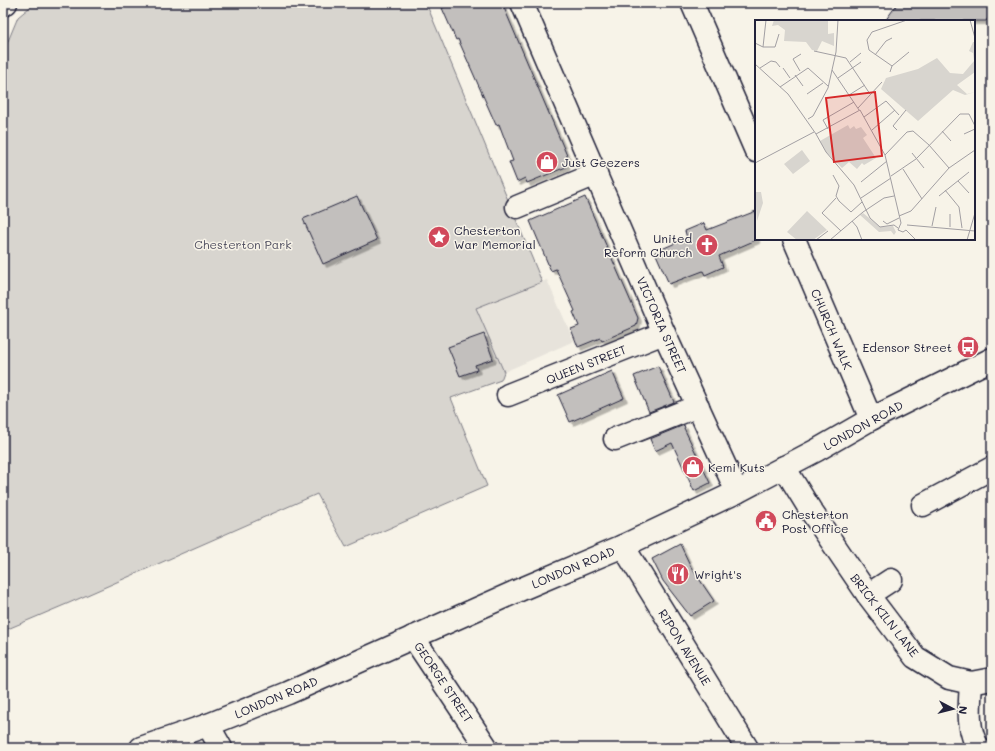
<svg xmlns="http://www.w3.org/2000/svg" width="995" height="751" viewBox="0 0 995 751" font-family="Mali,sans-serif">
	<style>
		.built { fill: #e7e3db }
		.green { fill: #d8d5cf; stroke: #7d7c85 }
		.building { fill: #c2bfbd; stroke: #22223b; filter: url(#shadow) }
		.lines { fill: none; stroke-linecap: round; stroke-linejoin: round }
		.minor-casing { stroke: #22223b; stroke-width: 25 }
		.major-casing { stroke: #22223b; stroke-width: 25 }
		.minor { stroke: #f7f3e8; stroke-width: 22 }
		.major { stroke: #f7f3e8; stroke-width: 22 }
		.labels { text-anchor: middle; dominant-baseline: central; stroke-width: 3; stroke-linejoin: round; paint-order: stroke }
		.poi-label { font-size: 12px; fill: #22223b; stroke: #f7f3e8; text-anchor: start }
		.park-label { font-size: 12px; fill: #504f60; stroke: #f7f3e8 }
		.street-label { font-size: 12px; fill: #22223b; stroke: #f7f3e8 }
		.inset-road { fill: none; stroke: #a29fa3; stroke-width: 1 }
		.view { fill: #d62828; fill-opacity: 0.15; stroke: #d62828; stroke-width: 2 }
		.inset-edge { fill: none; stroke: #22223b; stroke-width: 2 }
	</style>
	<defs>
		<filter id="shadow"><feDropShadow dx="3.5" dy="3.5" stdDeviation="0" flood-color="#0004"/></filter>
	</defs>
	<rect width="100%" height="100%" fill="#f7f3e8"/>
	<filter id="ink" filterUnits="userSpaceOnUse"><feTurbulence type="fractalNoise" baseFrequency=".025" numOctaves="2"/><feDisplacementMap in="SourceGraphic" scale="8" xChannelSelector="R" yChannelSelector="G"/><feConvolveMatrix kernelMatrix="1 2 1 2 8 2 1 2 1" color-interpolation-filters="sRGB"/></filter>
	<g filter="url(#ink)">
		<!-- built -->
		<polygon class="built" points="547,280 574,341 504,372 476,308"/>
		<!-- green -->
		<polygon class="green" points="35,3 426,3 542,282 476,308 504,372 501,380 451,398 487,486 346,547 317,494 69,603 3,631 3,47 6,46 18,17"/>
		<!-- building -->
		<g class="building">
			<polygon points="454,3 502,3 568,158 566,167 527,183 525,178 517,182 509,162 513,161 499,124 496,125 458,39 456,40 442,8"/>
			<polygon points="898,3 992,3 992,13 986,21 885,21"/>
			<polygon points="357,196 377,240 323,264 303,219"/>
			<polygon points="585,197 638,318 636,326 602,341 600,338 578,347 571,329 579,326 573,312 575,311 556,269 551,271 530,221"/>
			<polygon points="756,211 756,240 719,256 723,267 705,275 703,271 669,284 655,252 687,238 685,231 704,223 707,230"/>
			<polygon points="484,334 493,359 475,365 477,370 460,376 448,347"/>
			<polygon points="658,366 674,402 649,412 634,376"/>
			<polygon points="612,371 624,398 570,422 558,395"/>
			<polygon points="684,425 685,428 684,428 710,483 694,491 672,443 655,451 650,439"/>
			<polygon points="680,544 691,567 714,601 690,616 663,581 652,559"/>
		</g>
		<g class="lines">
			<!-- minor casing -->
			<g class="minor-casing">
				<g id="minor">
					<polyline points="692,3 756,151"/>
					<polyline points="3,5 6,3"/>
					<polyline points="517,207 596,174"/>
					<polyline points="794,239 871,419"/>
					<polyline points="508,395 664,333"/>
					<polyline points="615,439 698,406"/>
					<polyline points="784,467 811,511 868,595 915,657 949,678 971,683 992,679"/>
					<polyline points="737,492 817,450 871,419 992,359"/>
					<polyline points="923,505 992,468"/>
					<polyline points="623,546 747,748"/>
					<polyline points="868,595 891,580"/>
					<polyline points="413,637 487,748"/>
					<path d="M 971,683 C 970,703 966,731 979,748"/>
					<polyline points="208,725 221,748"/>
				</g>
			</g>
			<!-- major casing -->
			<g class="major-casing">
				<polyline id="major" points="141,748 208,725 288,693 524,588 623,546 737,492 664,333 522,3"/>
			</g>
			<!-- minor -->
			<use href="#minor" class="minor"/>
			<!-- major -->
			<use href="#major" class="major"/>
		</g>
	</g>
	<!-- icons -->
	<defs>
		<g id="shop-disc" transform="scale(1.15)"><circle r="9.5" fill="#d1495b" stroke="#f7f3e8"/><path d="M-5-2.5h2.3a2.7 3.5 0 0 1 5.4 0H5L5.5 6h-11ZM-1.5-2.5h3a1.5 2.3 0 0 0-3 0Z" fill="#fff"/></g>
		<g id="sight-disc" transform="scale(1.15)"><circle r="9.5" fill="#d1495b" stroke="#f7f3e8"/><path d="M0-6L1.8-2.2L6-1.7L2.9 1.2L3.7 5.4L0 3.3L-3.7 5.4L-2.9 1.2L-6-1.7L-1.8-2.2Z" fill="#fff"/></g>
		<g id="church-disc" transform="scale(1.15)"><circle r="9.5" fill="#d1495b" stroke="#f7f3e8"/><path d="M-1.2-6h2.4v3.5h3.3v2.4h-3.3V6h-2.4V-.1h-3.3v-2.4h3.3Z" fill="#fff"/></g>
		<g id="bus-disc" transform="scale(1.15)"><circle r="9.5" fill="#d1495b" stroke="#f7f3e8"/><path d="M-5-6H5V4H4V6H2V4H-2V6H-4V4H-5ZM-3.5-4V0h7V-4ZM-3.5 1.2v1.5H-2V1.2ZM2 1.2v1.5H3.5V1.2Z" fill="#fff"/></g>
		<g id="civic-disc" transform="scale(1.15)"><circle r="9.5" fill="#d1495b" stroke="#f7f3e8"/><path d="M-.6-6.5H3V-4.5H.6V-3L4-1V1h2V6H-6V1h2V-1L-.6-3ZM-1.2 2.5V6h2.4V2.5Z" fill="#fff"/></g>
		<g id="restaurant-disc" transform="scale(1.15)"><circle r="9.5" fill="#d1495b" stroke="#f7f3e8"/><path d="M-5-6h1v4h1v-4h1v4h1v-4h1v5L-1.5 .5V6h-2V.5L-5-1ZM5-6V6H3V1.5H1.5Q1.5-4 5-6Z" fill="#fff"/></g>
	</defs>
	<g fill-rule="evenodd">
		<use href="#shop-disc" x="547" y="162"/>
		<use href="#sight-disc" x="439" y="237"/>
		<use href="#church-disc" x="707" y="245"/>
		<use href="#bus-disc" x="968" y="347"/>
		<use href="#shop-disc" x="693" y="467"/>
		<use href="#civic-disc" x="766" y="521"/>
		<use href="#restaurant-disc" x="678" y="574"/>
	</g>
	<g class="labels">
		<!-- poi labels -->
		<g class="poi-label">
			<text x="562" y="162">Just Geezers</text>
			<text x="454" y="230">Chesterton<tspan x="454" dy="14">War Memorial</tspan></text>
			<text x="692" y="238" text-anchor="end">United<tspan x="692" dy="14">Reform Church</tspan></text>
			<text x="952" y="347" text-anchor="end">Edensor Street</text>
			<text x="708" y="467">Kemi Kuts</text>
			<text x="782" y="514">Chesterton<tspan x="782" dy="14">Post Office</tspan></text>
			<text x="694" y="574">Wright's</text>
		</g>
		<!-- park labels -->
		<g class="park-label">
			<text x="243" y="244">Chesterton Park</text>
		</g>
		<!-- street labels -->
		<g class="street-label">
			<text transform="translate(662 325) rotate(66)">VICTORIA STREET</text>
			<text transform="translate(832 329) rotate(67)">CHURCH WALK</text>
			<text transform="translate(586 364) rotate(-22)">QUEEN STREET</text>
			<text transform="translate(863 425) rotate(-29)">LONDON ROAD</text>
			<text transform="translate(573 567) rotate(-23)">LONDON ROAD</text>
			<text transform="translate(885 615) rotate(52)">BRICK KILN LANE</text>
			<text transform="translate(685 647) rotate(58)">RIPON AVENUE</text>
			<text transform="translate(444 682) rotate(56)">GEORGE STREET</text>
			<text transform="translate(276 697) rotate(-23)">LONDON ROAD</text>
		</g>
	</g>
	<!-- overview -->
	<g transform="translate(755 20)">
		<rect width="220" height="220" fill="#f7f3e8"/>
		<path d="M 19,0 L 73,0 L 73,14 L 79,13 L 79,26 L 67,21 L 62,31 L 57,30 L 51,22 L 29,21 L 30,10 L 23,5 L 17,6 ZM 218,22 L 220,22 L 220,52 L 202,65 L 212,74 L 220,72 L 210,75 L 198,70 L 163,101 L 126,69 L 131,58 L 163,49 L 182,38 L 195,53 L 208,54 L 219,41 L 218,33 L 214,31 ZM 93,105 L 95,109 L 99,106 L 101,109 L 106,107 L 112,115 L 108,118 L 121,138 L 109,145 L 107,143 L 102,149 L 94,142 L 87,148 L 71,132 L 65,121 ZM 47,130 L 55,141 L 38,154 L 29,144 ZM 0,172 L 6,172 L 8,183 L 2,201 ZM 52,191 L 72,210 L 58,220 L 42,220 L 32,212 ZM 108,193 L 125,207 L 138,206 L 141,212 L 139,215 L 136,211 L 124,212 L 105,195 Z" fill="#d8d5cf"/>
		<path class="inset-road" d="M 215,0 L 220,18M 0,23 L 8,27 L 20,27 L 24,14M 8,27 L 11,0M 59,31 L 91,38 L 115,74M 120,35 L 131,21 L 137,18M 95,42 L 106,33M 0,44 L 33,74 L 61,114 L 105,90 L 130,135 L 146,203M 137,46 L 114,30 L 112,20 L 117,12 L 152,0M 5,48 L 16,41 L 21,42 L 25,47M 28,48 L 35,58M 77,50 L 104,90M 45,51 L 38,39 L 46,34M 135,52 L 137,46 L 154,32M 40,55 L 48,66M 83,58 L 106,42M 25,67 L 53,48 L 73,66M 52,74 L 68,63M 94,75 L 110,65M 103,88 L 127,62M 109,97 L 131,81 L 144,95M 53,99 L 58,96 L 73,68 L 81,32 L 83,0M 73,109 L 68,100 L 99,82M 117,110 L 140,90M 142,110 L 138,106 L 151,90M 187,111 L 196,121M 61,114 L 71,132 L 99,165 L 115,198 L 125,207 L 139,205 L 143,208M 209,114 L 220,109M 157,133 L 169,148M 130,135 L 152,112 L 158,111 L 174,125 L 194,148M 0,143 L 59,112M 148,149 L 167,179M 78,155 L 84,166 L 81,176 L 84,181 L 96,192 L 107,182M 136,156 L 161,139 L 205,94 L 214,94 L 220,106M 203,161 L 214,173M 106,162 L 132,141M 190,170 L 204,187 L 207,208M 184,176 L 214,152M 81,178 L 67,193 L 86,211M 106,178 L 136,158M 144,196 L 156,191 L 194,148 L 220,130M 97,201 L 102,207 L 107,220M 128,201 L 132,204 L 144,198M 146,203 L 143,210 L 148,212 L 151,210M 152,205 L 220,211M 177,206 L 181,187M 195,207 L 195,194M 151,210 L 161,220M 61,220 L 73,211M 75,220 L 108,192 L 129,178 L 139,176M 212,220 L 220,193"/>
		<path class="view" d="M 120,72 L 127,136 L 79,142 L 71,78 Z"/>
		<rect width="220" height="220" class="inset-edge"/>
	</g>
	<!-- margin -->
	<rect width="995" height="751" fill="none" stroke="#f7f3e8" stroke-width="16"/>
	<rect x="8" y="8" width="979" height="735" fill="none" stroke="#22223b" stroke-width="1.5" filter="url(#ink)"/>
	<!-- north arrow -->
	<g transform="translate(953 709) rotate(97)" stroke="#f7f3e8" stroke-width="3" paint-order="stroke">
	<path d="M0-3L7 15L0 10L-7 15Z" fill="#22223b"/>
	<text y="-6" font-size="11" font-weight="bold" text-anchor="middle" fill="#22223b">N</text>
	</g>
</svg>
